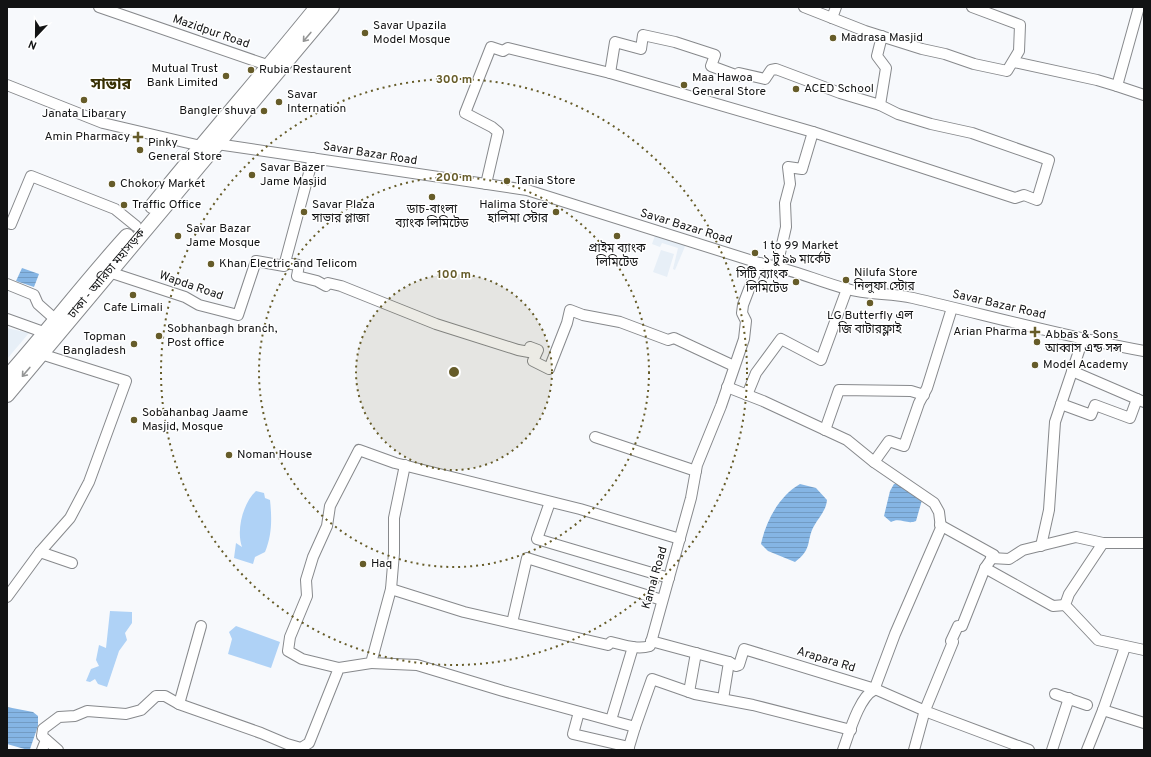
<svg xmlns="http://www.w3.org/2000/svg" width="1151" height="757" viewBox="0 0 1151 757" font-family="Overpass,'Noto Sans Bengali',sans-serif">
	<style>
		.built { fill: #e7eff7 }
		.park { fill: #afd2f6 }
		.water { fill: url(#water-rules) }
		.lines { fill: none; stroke-linecap: round; stroke-linejoin: round }
		.minor-casing { stroke: #87898c; stroke-width: 12 }
		.highway-casing { stroke: #87898c; stroke-width: 16 }
		.minor { stroke: #fff; stroke-width: 10 }
		.highway { stroke: #fff; stroke-width: 14 }
		.oneway { stroke: #949595 }
		.ring { fill: none; stroke: #665c29; stroke-width: 2; stroke-dasharray: 2 4 }
		.poi-dot { fill: #665c29; stroke: #fff; stroke-width: 1.5 }
		.labels { text-anchor: middle; dominant-baseline: central; stroke-width: 3; stroke-linejoin: round; paint-order: stroke }
		.poi-label { font-size: 12px; fill: #121314; stroke: #fff; text-anchor: start }
		.street-label { font-size: 12px; fill: #121314; stroke: #fff }
		.district-label { font-size: 16px; font-weight: bold; fill: #372f03; stroke: #fff }
		.centre { fill: #665c29; stroke: #fff; stroke-width: 2 }
		.ring-label { font-size: 12px; text-anchor: middle; font-weight: bold; fill: #665c29; stroke: #fff; stroke-width: 3; stroke-linejoin: round; paint-order: stroke }
	</style>
	<defs>
		<pattern id="water-rules" width="6" height="5" patternUnits="userSpaceOnUse"><rect width="6" height="5" fill="#85b5e4"/><path d="M0 2.5h6" fill="none" stroke="#729bc3"/></pattern>
	</defs>
	<rect width="100%" height="100%" fill="#f7f9fc"/>
	<!-- built -->
	<g class="built">
		<polygon points="656,233 686,244 675,270 673,269 678,248 662,243 660,247 652,244"/>
		<polygon points="661,250 674,254 667,277 653,272"/>
		<polygon points="7,328 29,333 7,359"/>
	</g>
	<!-- park -->
	<g class="park">
		<path d="M 256,491 L 264,493 L 265,498 L 270,500 C 272,519 272,535 265,552 L 255,557 L 253,564 L 234,558 L 236,543 L 242,547 C 236,530 243,503 256,491 Z"/>
		<polygon points="110,611 132,612 132,623 125,633 127,640 119,651 107,687 98,684 95,679 90,682 86,681 91,669 99,666 96,660 99,645 106,648"/>
		<polygon points="236,626 280,642 271,668 228,654 232,639 229,632"/>
	</g>
	<!-- water -->
	<g class="water">
		<polygon points="22,268 39,274 34,287 16,281"/>
		<path d="M 800,484 L 816,488 L 827,500 C 826,511 819,517 814,526 C 806,540 813,549 795,562 L 768,551 L 761,544 C 766,521 779,496 800,484 Z"/>
		<path d="M 894,484 L 899,484 L 922,500 L 916,521 C 907,525 900,517 891,522 L 884,516 L 890,491 Z"/>
		<polygon points="7,707 33,712 38,716 38,726 30,749 28,750 7,744"/>
	</g>
	<g class="lines">
		<!-- minor casing -->
		<g class="minor-casing">
			<g id="minor">
				<polyline points="99,7 270,66"/>
				<polyline points="804,7 865,31 922,49 945,54 974,64 1007,71 1019,51 1020,25 972,7"/>
				<polyline points="1139,7 1117,86 1144,95"/>
				<polyline points="832,18 836,7"/>
				<polyline points="1014,62 1097,80 1117,86"/>
				<polyline points="610,73 615,42 641,49 643,35 675,42 715,55 711,66 738,76 739,73 765,79 771,70 776,69 840,93 880,105"/>
				<polyline points="7,85 103,123 201,146"/>
				<path d="M 217,144 L 527,190 L 759,263 C 790,268 817,281 847,289 C 868,295 891,293 913,298 C 990,316 1066,337 1144,351"/>
				<polyline points="486,184 498,132 492,127 465,113 491,47 503,51 508,48 610,73 813,132 1015,198 1024,195 1037,200 1049,160 972,133 931,124 898,114 880,105 886,68 877,56 882,36"/>
				<polyline points="7,223 11,224 31,176 115,209 136,226"/>
				<polyline points="284,263 299,265 297,276 317,281 326,286 328,283 341,286 436,324 518,350 529,352 530,347 538,350 533,361 549,369 567,323 570,310 583,315 620,322 668,340 674,338 734,366"/>
				<polyline points="777,266 786,227 785,203 790,184 788,167 802,169 813,132"/>
				<polyline points="109,272 185,297 199,305 238,315 256,261 284,266 313,158"/>
				<polyline points="7,284 34,295 38,304 56,320"/>
				<polyline points="7,319 46,333"/>
				<polyline points="1072,371 1137,399"/>
				<path d="M 727,387 L 763,401 L 847,440 L 874,462 L 934,503 L 939,512 L 941,528 L 895,634 L 874,690 C 859,697 849,734 843,750"/>
				<polyline points="747,395 756,373 781,339 821,360 847,289"/>
				<polyline points="1061,404 1091,415 1095,405 1130,418 1137,399 1144,402"/>
				<polyline points="825,430 839,390 911,391 924,395"/>
				<polyline points="595,437 696,471"/>
				<polyline points="874,462 889,441 904,446 919,403 927,388 952,308"/>
				<polyline points="550,502 537,539 669,578"/>
				<polyline points="1103,543 1069,594 1065,605 1098,640 1144,650"/>
				<polyline points="1041,546 1049,510 1055,422 1083,339"/>
				<polyline points="40,552 72,563"/>
				<polyline points="991,558 1009,559 1023,550 1076,537 1103,543 1144,543"/>
				<polyline points="985,568 1053,606 1065,605"/>
				<path d="M 391,589 L 464,612 L 608,645 L 611,642 C 624,645 637,650 650,646 L 691,498 L 697,465 L 721,406 L 744,339 L 746,321 L 742,313 L 743,305 L 759,263"/>
				<polyline points="7,597 40,552 70,518 89,482 126,381 41,354"/>
				<polyline points="512,623 527,558 662,600"/>
				<polyline points="651,641 729,662 723,699"/>
				<polyline points="1125,647 1103,710 1144,723"/>
				<polyline points="729,662 736,666 739,665 744,649 875,689 930,713 1018,746"/>
				<polyline points="371,663 417,665 503,691 635,727 652,679 695,694 753,705 851,730"/>
				<polyline points="339,668 302,659 288,651 290,637 307,596 306,580 313,557 327,526 330,506 359,450 395,463 580,509 680,539"/>
				<polyline points="689,692 696,653"/>
				<polyline points="1055,694 1087,705"/>
				<polyline points="179,704 201,626"/>
				<polyline points="579,712 573,734 629,747"/>
				<polyline points="611,720 633,647"/>
				<polyline points="42,750 46,740"/>
				<polyline points="58,750 42,736 43,729 59,717 75,716 87,711 126,714 141,710 156,696 165,696 179,704 261,733 287,744 301,748 309,743 339,668 371,663 391,589 394,553 394,518 405,465"/>
				<polyline points="628,750 635,727"/>
				<polyline points="914,750 925,710 953,642 951,641 958,626 962,626 985,568 994,555 940,525"/>
				<polyline points="1017,750 1018,746 1029,750"/>
				<polyline points="1052,750 1069,698"/>
				<polyline points="1087,750 1103,710"/>
			</g>
		</g>
		<!-- highway casing -->
		<g class="highway-casing">
			<g id="highway">
				<path d="M 152,206 C 206,139 263,74 317,7"/>
				<path d="M 7,377 C 48,331 85,282 127,236"/>
				<polyline points="7,395 332,7"/>
			</g>
		</g>
		<!-- minor -->
		<use href="#minor" class="minor"/>
		<!-- highway -->
		<use href="#highway" class="highway"/>
	</g>
	<!-- one-way arrows -->
	<defs><path id="oneway-shaft" d="M-6 0H5M1.5-3L5.5 0L1.5 3" fill="none" stroke-width="1.6" stroke-linecap="round" stroke-linejoin="round"/></defs>
	<g class="oneway">
		<use href="#oneway-shaft" transform="translate(307 37) rotate(130)"/>
		<use href="#oneway-shaft" transform="translate(26 372) rotate(130)"/>
	</g>
	<!-- distance rings -->
	<circle cx="454" cy="372" r="98" fill="#665c29" fill-opacity=".12"/>
	<g class="ring">
		<circle cx="454" cy="372" r="98"/>
		<circle cx="454" cy="372" r="195"/>
		<circle cx="454" cy="372" r="293"/>
	</g>
	<!-- markers -->
	<g class="poi-dot">
		<circle cx="365" cy="33" r="4"/>
		<circle cx="833" cy="38" r="4"/>
		<circle cx="251" cy="70" r="4"/>
		<circle cx="226" cy="76" r="4"/>
		<circle cx="684" cy="85" r="4"/>
		<circle cx="796" cy="89" r="4"/>
		<circle cx="84" cy="100" r="4"/>
		<circle cx="279" cy="102" r="4"/>
		<circle cx="264" cy="111" r="4"/>
		<path d="M136 131h4v4h4v4h-4v4h-4v-4h-4v-4h4z"/>
		<circle cx="140" cy="150" r="4"/>
		<circle cx="252" cy="175" r="4"/>
		<circle cx="507" cy="181" r="4"/>
		<circle cx="112" cy="184" r="4"/>
		<circle cx="432" cy="197" r="4"/>
		<circle cx="124" cy="205" r="4"/>
		<circle cx="304" cy="212" r="4"/>
		<circle cx="556" cy="212" r="4"/>
		<circle cx="178" cy="236" r="4"/>
		<circle cx="617" cy="236" r="4"/>
		<circle cx="755" cy="253" r="4"/>
		<circle cx="211" cy="264" r="4"/>
		<circle cx="846" cy="280" r="4"/>
		<circle cx="796" cy="282" r="4"/>
		<circle cx="133" cy="295" r="4"/>
		<circle cx="870" cy="303" r="4"/>
		<path d="M1033 326h4v4h4v4h-4v4h-4v-4h-4v-4h4z"/>
		<circle cx="159" cy="336" r="4"/>
		<circle cx="1037" cy="342" r="4"/>
		<circle cx="134" cy="344" r="4"/>
		<circle cx="1035" cy="365" r="4"/>
		<circle cx="134" cy="420" r="4"/>
		<circle cx="229" cy="455" r="4"/>
		<circle cx="363" cy="564" r="4"/>
	</g>
	<g class="labels">
		<!-- poi labels -->
		<g class="poi-label">
			<text x="373" y="26">Savar Upazila<tspan x="373" dy="14">Model Mosque</tspan></text>
			<text x="841" y="38">Madrasa Masjid</text>
			<text x="218" y="69" text-anchor="end">Mutual Trust<tspan x="218" dy="14">Bank Limited</tspan></text>
			<text x="259" y="70">Rubia Restaurent</text>
			<text x="692" y="78">Maa Hawoa<tspan x="692" dy="14">General Store</tspan></text>
			<text x="804" y="89">ACED School</text>
			<text x="287" y="95">Savar<tspan x="287" dy="14">Internation</tspan></text>
			<text x="256" y="111" text-anchor="end">Bangler shuva</text>
			<text x="84" y="114" text-anchor="middle">Janata Libarary</text>
			<text x="130" y="137" text-anchor="end">Amin Pharmacy</text>
			<text x="148" y="143">Pinky<tspan x="148" dy="14">General Store</tspan></text>
			<text x="260" y="168">Savar Bazer<tspan x="260" dy="14">Jame Masjid</tspan></text>
			<text x="515" y="181">Tania Store</text>
			<text x="120" y="184">Chokory Market</text>
			<text x="132" y="205">Traffic Office</text>
			<text x="312" y="205">Savar Plaza<tspan x="312" dy="14">সাভার প্লাজা</tspan></text>
			<text x="548" y="205" text-anchor="end">Halima Store<tspan x="548" dy="14">হালিমা স্টোর</tspan></text>
			<text x="432" y="210" text-anchor="middle">ডাচ-বাংলা<tspan x="432" dy="14">ব্যাংক লিমিটেড</tspan></text>
			<text x="186" y="229">Savar Bazar<tspan x="186" dy="14">Jame Mosque</tspan></text>
			<text x="763" y="246">1 to 99 Market<tspan x="763" dy="14">১ টু ৯৯ মার্কেট</tspan></text>
			<text x="617" y="249" text-anchor="middle">প্রাইম ব্যাংক<tspan x="617" dy="14">লিমিটেড</tspan></text>
			<text x="219" y="264">Khan Electric and Telicom</text>
			<text x="854" y="273">Nilufa Store<tspan x="854" dy="14">নিলুফা স্টোর</tspan></text>
			<text x="788" y="275" text-anchor="end">সিটি ব্যাংক<tspan x="788" dy="14">লিমিটেড</tspan></text>
			<text x="133" y="308" text-anchor="middle">Cafe Limali</text>
			<text x="870" y="316" text-anchor="middle">LG Butterfly এল<tspan x="870" dy="14">জি বাটারফ্লাই</tspan></text>
			<text x="167" y="329">Sobhanbagh branch,<tspan x="167" dy="14">Post office</tspan></text>
			<text x="1027" y="332" text-anchor="end">Arian Pharma</text>
			<text x="1045" y="335">Abbas &amp; Sons<tspan x="1045" dy="14">আব্বাস এন্ড সন্স</tspan></text>
			<text x="126" y="337" text-anchor="end">Topman<tspan x="126" dy="14">Bangladesh</tspan></text>
			<text x="1043" y="365">Model Academy</text>
			<text x="142" y="413">Sobahanbag Jaame<tspan x="142" dy="14">Masjid, Mosque</tspan></text>
			<text x="237" y="455">Noman House</text>
			<text x="371" y="564">Haq</text>
		</g>
		<!-- street labels -->
		<g class="street-label">
			<text transform="translate(211 32) rotate(19)">Mazidpur Road</text>
			<text transform="translate(370 154) rotate(9)">Savar Bazar Road</text>
			<text transform="translate(686 227) rotate(17)">Savar Bazar Road</text>
			<text transform="translate(107 274) rotate(-50)">ঢাকা - আরিচা মহাসড়ক</text>
			<text transform="translate(191 286) rotate(19)">Wapda Road</text>
			<text transform="translate(999 305) rotate(13)">Savar Bazar Road</text>
			<text transform="translate(655 578) rotate(-74)">Kamal Road</text>
			<text transform="translate(826 660) rotate(17)">Arapara Rd</text>
		</g>
		<!-- district labels -->
		<g class="district-label">
			<text x="111" y="85">সাভার</text>
		</g>
	</g>
	<circle cx="454" cy="372" r="6" class="centre"/>
	<g class="ring-label">
		<text x="454" y="83">300 m</text>
		<text x="454" y="181">200 m</text>
		<text x="454" y="278">100 m</text>
	</g>
	<!-- border -->
	<rect width="1151" height="757" fill="none" stroke="#121314" stroke-width="16"/>
	<!-- north arrow -->
	<g transform="translate(36 36) rotate(202)" stroke="#ffffff" stroke-width="3" paint-order="stroke">
	<path d="M0-3L7 15L0 10L-7 15Z" fill="#121314"/>
	<text y="-6" font-size="11" font-weight="bold" text-anchor="middle" fill="#121314">N</text>
	</g>
</svg>
